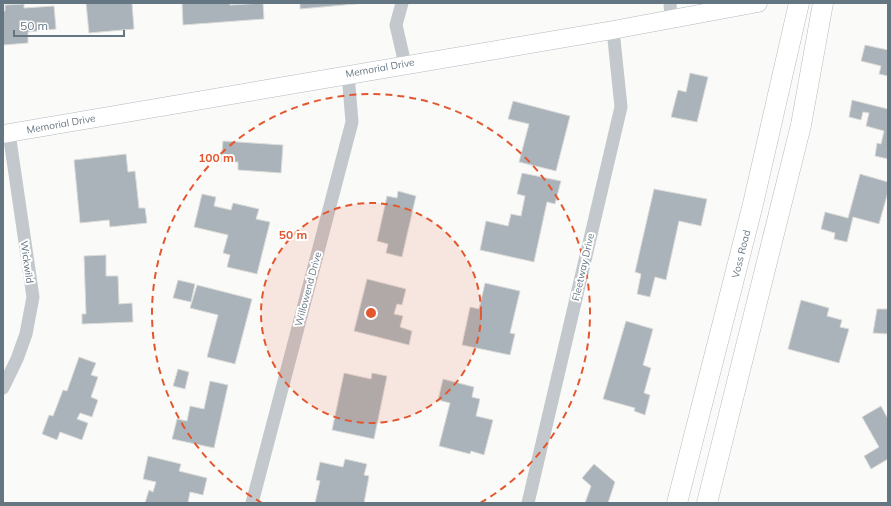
<svg xmlns="http://www.w3.org/2000/svg" width="891" height="506" viewBox="0 0 891 506" font-family="Mulish,sans-serif">
	<style>
		.building { fill: #aab3b9; stroke: #dcdcda }
		.lines { fill: none; stroke-linecap: round; stroke-linejoin: round }
		.secondary-casing { stroke: #b3babf; stroke-width: 19 }
		.primary-casing { stroke: #b5babe; stroke-width: 21 }
		.street { stroke: #c3c8cc; stroke-width: 13 }
		.secondary { stroke: #fff; stroke-width: 18 }
		.primary { stroke: #fff; stroke-width: 20 }
		.ring { fill: none; stroke: #e4572e; stroke-width: 2; stroke-dasharray: 7 5 }
		.labels { text-anchor: middle; dominant-baseline: central; stroke-width: 4; stroke-linejoin: round; paint-order: stroke }
		.street-label { font-size: 10px; fill: #657683; stroke: #fff }
		.centre { fill: #e4572e; stroke: #fff; stroke-width: 2 }
		.ring-label { font-size: 12px; text-anchor: middle; font-weight: bold; fill: #e4572e; stroke: #fff; stroke-width: 4; stroke-linejoin: round; paint-order: stroke }
	</style>
	<rect width="100%" height="100%" fill="#fafaf8"/>
	<!-- building -->
	<g class="building">
		<polygon points="86,3 132,3 134,29 89,33"/>
		<polygon points="182,3 230,3 230,5 263,3 264,19 183,25"/>
		<polygon points="300,3 366,3 300,9"/>
		<polygon points="24,4 24,8 54,6 56,29 28,32 28,43 3,45 3,11 5,11 5,5"/>
		<polygon points="865,45 888,50 888,48 888,76 879,74 881,66 861,61"/>
		<polygon points="690,73 708,77 697,122 671,117 678,90 686,92"/>
		<polygon points="852,100 888,109 888,159 875,156 877,143 881,144 884,131 866,126 869,113 863,112 861,120 849,117"/>
		<polygon points="513,101 570,116 556,171 519,162 529,124 508,119"/>
		<polygon points="223,141 283,145 281,173 238,170 238,162 221,162"/>
		<polygon points="126,154 128,172 135,171 139,208 145,208 147,223 110,227 109,220 80,223 74,160"/>
		<polygon points="522,173 561,181 555,204 547,202 534,262 480,250 486,221 508,226 511,214 521,216 525,196 517,194"/>
		<polygon points="860,174 888,182 888,192 879,224 853,217 847,242 834,239 835,233 821,229 825,212 848,218"/>
		<polygon points="654,189 707,199 701,226 679,221 666,280 655,277 650,297 637,294 641,274 635,272"/>
		<polygon points="398,191 416,196 402,257 386,253 388,244 377,241 387,196 397,198"/>
		<polygon points="202,194 216,197 214,206 231,210 233,203 259,209 256,219 270,222 257,274 227,267 230,255 223,253 228,235 194,227"/>
		<polygon points="106,255 106,276 118,276 119,304 132,303 133,322 82,324 82,314 86,314 84,256"/>
		<polygon points="367,279 406,289 402,305 397,304 394,314 403,316 400,327 412,331 409,345 354,331"/>
		<polygon points="178,280 195,284 191,302 173,298"/>
		<polygon points="485,283 520,291 510,333 515,334 510,355 462,345 470,307 479,309"/>
		<polygon points="197,285 252,299 235,364 207,357 218,315 190,308"/>
		<polygon points="801,300 829,308 827,316 842,320 840,327 849,329 839,363 788,349"/>
		<polygon points="877,309 888,309 888,334 873,333"/>
		<polygon points="626,321 653,329 643,365 651,368 644,393 650,395 645,415 634,411 635,408 603,399"/>
		<polygon points="79,357 96,363 91,375 98,377 91,397 98,400 92,417 80,413 77,419 88,423 82,440 60,432 57,440 42,434 49,415 53,416 63,390 67,391"/>
		<polygon points="178,369 189,372 185,389 173,386"/>
		<polygon points="344,373 371,379 372,373 387,376 374,439 332,430"/>
		<polygon points="443,379 474,387 472,397 480,399 476,416 493,420 484,455 471,451 470,454 439,446 450,403 438,400"/>
		<polygon points="210,381 228,385 214,448 172,439 177,419 187,421 190,406 204,409"/>
		<polygon points="881,406 888,419 888,459 871,469 864,456 879,447 862,417"/>
		<polygon points="148,456 181,464 179,471 207,478 203,495 190,492 188,503 145,503 149,490 153,492 156,482 143,479"/>
		<polygon points="345,459 367,464 364,475 369,476 364,503 315,503 320,481 316,480 320,462 343,467"/>
		<polygon points="594,464 615,482 608,503 585,503 591,486 582,478"/>
	</g>
	<g class="lines">
		<!-- secondary casing -->
		<g class="secondary-casing">
			<polyline id="secondary" points="3,134 613,30 758,3"/>
		</g>
		<!-- primary casing -->
		<g class="primary-casing">
			<g id="primary">
				<polyline points="677,503 753,204 799,3"/>
				<polyline points="707,503 801,125 823,3"/>
			</g>
		</g>
		<!-- street -->
		<g class="street">
			<polyline points="402,3 396,25 405,64"/>
			<polyline points="670,3 671,19"/>
			<polyline points="3,388 17,359 26,334 33,297 9,133"/>
			<polyline points="252,503 352,122 348,74"/>
			<polyline points="528,503 621,107 613,30"/>
		</g>
		<!-- secondary -->
		<use href="#secondary" class="secondary"/>
		<!-- primary -->
		<use href="#primary" class="primary"/>
	</g>
	<!-- distance rings -->
	<circle cx="371" cy="313" r="110" fill="#e4572e" fill-opacity=".12"/>
	<g class="ring">
		<circle cx="371" cy="313" r="110"/>
		<path d="M262 503A219 219 0 1 1 480 503"/>
	</g>
	<g class="labels">
		<!-- street labels -->
		<g class="street-label">
			<text transform="translate(380 68) rotate(-10)">Memorial Drive</text>
			<text transform="translate(61 124) rotate(-10)">Memorial Drive</text>
			<text transform="translate(741 254) rotate(-76)">Voss Road</text>
			<text transform="translate(27 262) rotate(82)">Wickwild</text>
			<text transform="translate(583 267) rotate(-77)">Fleetway Drive</text>
			<text transform="translate(308 289) rotate(-75)">Willowend Drive</text>
		</g>
	</g>
	<circle cx="371" cy="313" r="6" class="centre"/>
	<g class="ring-label">
		<text x="216" y="162">100 m</text>
		<text x="293" y="239">50 m</text>
	</g>
	<!-- border -->
	<rect width="891" height="506" fill="none" stroke="#657683" stroke-width="8"/>
	<!-- scale -->
	<path d="M14 30v6h110v-6" fill="none" stroke="#657683" stroke-width="2"/>
	<text x="20" y="30" font-size="12" fill="#657683" stroke="#ffffff" stroke-width="3" paint-order="stroke">50 m</text>
</svg>
